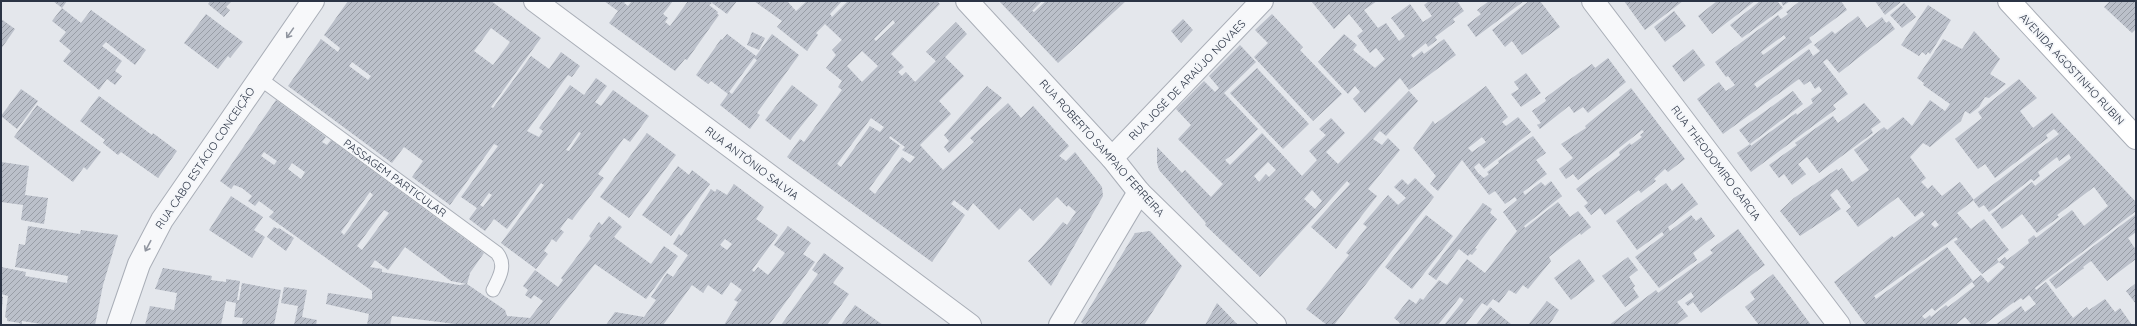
<svg xmlns="http://www.w3.org/2000/svg" width="2137" height="326" viewBox="0 0 2137 326" font-family="Quicksand,sans-serif">
	<style>
		.building { fill: url(#building-hatch); fill-rule: evenodd }
		.lines { fill: none; stroke-linecap: round; stroke-linejoin: round }
		.lane-casing { stroke: #a9aeb7; stroke-width: 15 }
		.street-casing { stroke: #a9aeb7; stroke-width: 24 }
		.secondary-casing { stroke: #a9aeb7; stroke-width: 24 }
		.lane { stroke: #f7f8fa; stroke-width: 13 }
		.street { stroke: #f7f8fa; stroke-width: 22 }
		.secondary { stroke: #fff; stroke-width: 22 }
		.oneway { stroke: #9196a0 }
		.labels { text-anchor: middle; dominant-baseline: central; stroke-width: 3.5; stroke-linejoin: round; paint-order: stroke }
		.street-label { font-size: 11px; fill: #2b3445; stroke: #f4f6f9 }
	</style>
	<defs>
		<pattern id="building-hatch" width="6" height="6" patternUnits="userSpaceOnUse"><rect width="6" height="6" fill="#bbc0ca"/><path d="M-1 1l2-2M0 6l6-6M5 7l2-2" fill="none" stroke="#989da6"/></pattern>
	</defs>
	<rect width="100%" height="100%" fill="#e4e7ec"/>
	<!-- building -->
	<g class="building">
		<polygon points="53,1 67,1 62,8"/>
		<polygon points="210,1 232,1 226,7 230,10 224,17 208,4"/>
		<path d="M 348,1 L 491,1 L 541,38 L 491,107 L 493,108 L 531,56 L 549,69 L 561,52 L 580,66 L 572,77 L 568,75 L 527,131 L 539,137 L 543,131 L 539,128 L 570,85 L 584,95 L 596,78 L 607,86 L 595,102 L 601,106 L 613,90 L 649,116 L 630,142 L 624,138 L 598,174 L 604,178 L 572,220 L 568,218 L 560,229 L 564,232 L 556,242 L 552,239 L 544,251 L 548,254 L 536,269 L 501,243 L 544,185 L 541,183 L 507,229 L 494,219 L 485,231 L 469,219 L 477,208 L 461,197 L 498,146 L 494,144 L 450,205 L 412,177 L 423,161 L 404,147 L 392,163 L 288,86 L 321,39 L 338,52 L 340,48 L 324,35 ZM 491,28 L 510,42 L 493,65 L 474,51 ZM 352,62 L 371,76 L 368,80 L 349,66 ZM 579,132 L 581,133 L 569,151 L 566,150 ZM 489,193 L 492,195 L 483,207 L 480,205 Z"/>
		<polygon points="604,1 626,1 624,3 628,6 632,1 673,1 663,14 668,18 665,22 670,26 688,1 709,1 712,3 709,5 718,12 717,14 719,15 687,60 685,59 675,71 609,23 618,11"/>
		<polygon points="713,1 737,1 727,14 712,3"/>
		<path d="M 754,1 L 787,1 L 796,11 L 807,1 L 842,1 L 830,14 L 832,17 L 848,1 L 937,1 L 940,4 L 891,54 L 904,67 L 898,72 L 902,76 L 906,72 L 915,82 L 936,61 L 926,52 L 956,22 L 967,34 L 945,57 L 964,76 L 939,101 L 951,114 L 920,145 L 943,170 L 974,142 L 970,138 L 1008,103 L 1021,118 L 1033,106 L 1069,146 L 1059,156 L 1066,161 L 1075,152 L 1102,187 L 1103,196 L 1051,286 L 1028,261 L 1041,248 L 1063,222 L 1067,225 L 1076,212 L 1068,205 L 1067,207 L 1057,197 L 1033,221 L 1020,208 L 999,230 L 973,203 L 968,211 L 954,200 L 951,204 L 965,215 L 932,262 L 787,157 L 800,139 L 804,142 L 842,90 L 838,87 L 842,81 L 826,68 L 836,55 L 832,50 L 842,40 L 825,24 L 816,33 L 818,35 L 807,51 L 777,27 L 782,21 ZM 893,20 L 895,23 L 876,41 L 874,39 ZM 862,51 L 878,66 L 862,82 L 847,66 ZM 871,118 L 884,127 L 880,132 L 870,126 L 841,167 L 837,164 ZM 890,136 L 905,147 L 902,150 L 915,157 L 910,163 L 902,157 L 875,194 L 869,189 L 900,146 L 889,138 Z"/>
		<polygon points="999,1 1042,1 1032,11 1034,12 1046,1 1126,1 1058,63"/>
		<polygon points="1311,1 1377,1 1364,10 1378,28 1386,23 1399,41 1405,36 1391,18 1410,4 1423,22 1432,16 1424,5 1429,1 1457,1 1464,11 1453,19 1455,22 1435,37 1437,40 1428,47 1426,43 1411,55 1413,58 1422,51 1424,54 1444,39 1456,55 1409,90 1400,78 1365,113 1353,99 1360,92 1355,86 1348,94 1318,62 1344,34 1357,45 1353,50 1375,68 1385,59 1376,48 1370,53 1357,36 1363,31 1349,14 1334,29"/>
		<polygon points="1489,1 1524,1 1476,37 1467,25 1481,14 1477,10"/>
		<polygon points="1529,1 1540,1 1560,27 1522,55 1512,41 1505,47 1492,30"/>
		<polygon points="1624,1 1683,1 1645,30"/>
		<polygon points="1717,1 1755,1 1712,34 1698,16"/>
		<polygon points="1760,1 1777,1 1783,8 1742,38 1730,25"/>
		<polygon points="1781,1 1790,1 1783,6"/>
		<path d="M 1800,1 L 1841,1 L 1847,10 L 1809,38 L 1812,42 L 1754,84 L 1757,88 L 1809,49 L 1813,56 L 1820,51 L 1814,45 L 1832,31 L 1835,34 L 1858,16 L 1867,28 L 1882,17 L 1886,23 L 1889,21 L 1895,29 L 1839,73 L 1827,59 L 1823,62 L 1848,94 L 1833,105 L 1836,109 L 1751,172 L 1737,153 L 1750,144 L 1751,146 L 1796,113 L 1797,115 L 1813,103 L 1811,99 L 1822,91 L 1819,86 L 1815,89 L 1810,81 L 1804,85 L 1799,79 L 1723,134 L 1697,99 L 1719,82 L 1726,91 L 1735,85 L 1728,76 L 1726,77 L 1715,62 L 1778,15 L 1781,19 L 1788,14 L 1786,12 ZM 1784,35 L 1786,38 L 1763,55 L 1761,52 Z"/>
		<polygon points="1875,1 1902,1 1885,15"/>
		<polygon points="2110,1 2136,1 2136,29 2132,33 2104,7"/>
		<polygon points="1904,3 1916,17 1902,28 1890,15"/>
		<polygon points="1928,5 1951,20 1930,54 1928,52 1926,55 1922,52 1919,56 1901,45"/>
		<polygon points="62,8 81,23 91,10 146,50 135,65 106,42 102,46 122,61 115,71 122,76 115,85 107,79 99,90 63,61 71,51 59,41 66,32 52,21"/>
		<polygon points="1674,11 1686,26 1665,42 1654,27"/>
		<polygon points="206,14 243,42 230,58 228,56 218,69 184,43"/>
		<polygon points="1272,14 1303,47 1300,50 1342,94 1313,121 1254,57 1268,43 1255,30"/>
		<polygon points="1,19 15,29 1,49"/>
		<polygon points="1183,19 1193,30 1181,43 1171,31"/>
		<path d="M 1974,31 L 2000,59 L 1990,74 L 2006,84 L 1989,98 L 1985,97 L 1979,107 L 1970,114 L 1965,111 L 1961,121 L 1930,147 L 1923,143 L 1910,157 L 1926,178 L 1921,182 L 1928,189 L 1932,185 L 1942,196 L 1960,182 L 1974,200 L 1957,213 L 1971,229 L 1984,219 L 2009,250 L 1997,259 L 1999,262 L 1982,274 L 1954,242 L 1958,239 L 1956,237 L 1874,296 L 1876,299 L 1947,247 L 1973,281 L 1935,311 L 1932,308 L 1922,316 L 1925,319 L 1930,315 L 1931,317 L 1946,305 L 1948,307 L 1975,286 L 1972,282 L 1981,275 L 1988,283 L 2005,267 L 1999,262 L 2005,257 L 2007,260 L 2029,243 L 2028,240 L 2034,235 L 2036,238 L 2072,210 L 2084,226 L 2108,206 L 2094,187 L 2057,215 L 2059,217 L 2037,233 L 2022,214 L 2002,229 L 1991,214 L 2032,182 L 2035,186 L 2071,158 L 2069,154 L 2059,161 L 2057,157 L 2038,172 L 2040,176 L 2034,181 L 2031,179 L 1989,212 L 1984,205 L 1979,208 L 1973,200 L 2059,134 L 2054,129 L 2046,135 L 2048,138 L 1995,178 L 1985,164 L 1978,169 L 1955,139 L 1982,118 L 1978,112 L 2019,79 L 2037,98 L 2020,111 L 2033,128 L 2052,113 L 2136,202 L 2136,211 L 2035,288 L 2036,290 L 2046,282 L 2073,318 L 2087,307 L 2089,310 L 2105,299 L 2115,312 L 2120,308 L 2132,325 L 1995,325 L 2021,306 L 2025,312 L 2036,304 L 2029,295 L 2023,300 L 2021,298 L 2014,303 L 2014,302 L 1984,325 L 1972,325 L 1965,317 L 1955,325 L 1866,325 L 1834,282 L 1892,236 L 1894,238 L 1925,215 L 1922,211 L 1915,217 L 1898,197 L 1858,227 L 1846,211 L 1851,207 L 1837,189 L 1830,195 L 1841,209 L 1800,236 L 1780,211 L 1794,198 L 1837,169 L 1838,171 L 1842,168 L 1852,182 L 1869,170 L 1854,150 L 1884,127 L 1887,130 L 1903,117 L 1912,126 L 1930,100 L 1945,111 L 1950,104 L 1923,85 L 1924,83 L 1917,78 L 1943,39 L 1962,49 ZM 1935,220 L 1939,225 L 1935,228 L 1931,224 Z"/>
		<polygon points="752,32 765,38 759,50 747,45"/>
		<path d="M 727,34 L 756,56 L 772,34 L 799,55 L 757,113 L 760,115 L 750,129 L 720,105 L 728,94 L 711,81 L 708,84 L 696,75 L 721,39 L 722,40 ZM 754,58 L 757,60 L 732,94 L 729,92 Z"/>
		<path d="M 1240,45 L 1256,62 L 1224,93 L 1258,129 L 1232,155 L 1225,160 L 1230,165 L 1262,133 L 1302,176 L 1317,160 L 1309,151 L 1326,135 L 1319,129 L 1331,118 L 1345,133 L 1326,152 L 1338,164 L 1409,91 L 1418,101 L 1386,136 L 1380,131 L 1373,139 L 1382,145 L 1388,138 L 1400,150 L 1368,189 L 1377,196 L 1336,249 L 1311,227 L 1350,184 L 1347,181 L 1260,277 L 1205,225 L 1206,223 L 1159,170 L 1157,163 L 1157,147 L 1182,173 L 1185,170 L 1211,197 L 1223,184 L 1178,139 L 1191,125 L 1176,109 L 1204,81 L 1215,92 L 1219,88 L 1209,76 ZM 1268,162 L 1276,170 L 1269,177 L 1266,174 L 1259,182 L 1254,176 ZM 1312,190 L 1322,201 L 1315,209 L 1304,199 Z"/>
		<polygon points="1693,49 1705,65 1684,82 1672,66"/>
		<polygon points="1608,58 1626,82 1588,113 1583,107 1574,113 1569,106 1540,129 1537,125 1541,123 1532,111 1546,101 1545,98 1569,80 1592,64 1595,68"/>
		<polygon points="1257,68 1309,124 1283,149 1230,93"/>
		<polygon points="1526,73 1541,93 1521,107 1511,94 1519,89 1514,82"/>
		<polygon points="792,85 818,105 790,140 765,120"/>
		<polygon points="987,86 1002,98 949,153 944,147 949,141 944,135"/>
		<path d="M 1486,86 L 1508,117 L 1502,122 L 1506,126 L 1518,117 L 1531,132 L 1484,169 L 1479,163 L 1474,167 L 1478,173 L 1484,178 L 1489,174 L 1487,172 L 1499,163 L 1498,161 L 1533,136 L 1546,153 L 1536,160 L 1547,174 L 1523,192 L 1525,195 L 1541,182 L 1545,186 L 1551,181 L 1562,196 L 1524,226 L 1525,228 L 1558,202 L 1570,217 L 1578,211 L 1591,227 L 1581,235 L 1580,233 L 1549,257 L 1551,261 L 1528,289 L 1523,285 L 1516,294 L 1509,290 L 1499,303 L 1493,299 L 1487,306 L 1482,303 L 1465,325 L 1444,325 L 1464,300 L 1460,297 L 1438,325 L 1399,325 L 1400,323 L 1394,318 L 1409,299 L 1416,304 L 1420,298 L 1423,300 L 1439,280 L 1447,285 L 1467,259 L 1485,273 L 1517,231 L 1503,212 L 1517,200 L 1515,197 L 1505,204 L 1495,191 L 1489,195 L 1462,160 L 1438,191 L 1430,184 L 1436,176 L 1413,148 L 1433,121 L 1435,124 ZM 1482,137 L 1486,142 L 1472,152 L 1468,148 Z"/>
		<polygon points="1631,88 1685,159 1668,172 1665,169 1654,179 1656,181 1641,193 1639,190 1605,215 1600,208 1591,215 1584,206 1588,203 1576,189 1620,155 1619,152 1630,143 1631,145 1642,137 1640,135 1644,132 1642,130 1578,180 1573,174 1566,179 1559,169 1573,158 1561,144 1586,128 1585,126"/>
		<polygon points="21,89 38,101 17,129 1,116"/>
		<polygon points="1793,91 1803,104 1750,144 1739,130"/>
		<polygon points="99,96 152,135 153,133 177,151 158,178 121,152 118,155 103,143 105,140 80,121"/>
		<path d="M 276,100 L 326,137 L 322,142 L 327,145 L 331,140 L 484,253 L 470,273 L 467,284 L 505,310 L 507,316 L 530,318 L 543,301 L 534,295 L 531,299 L 525,295 L 528,290 L 523,286 L 535,270 L 558,287 L 563,280 L 561,278 L 591,238 L 589,236 L 599,222 L 602,225 L 609,216 L 622,227 L 614,237 L 651,264 L 664,246 L 678,256 L 646,299 L 595,264 L 550,321 L 550,325 L 463,325 L 392,316 L 390,325 L 367,325 L 369,314 L 326,304 L 328,293 L 372,299 L 372,291 L 269,217 L 274,212 L 259,201 L 255,206 L 248,201 L 252,196 L 242,188 L 234,185 L 231,189 L 220,181 ZM 264,152 L 277,161 L 274,165 L 261,156 ZM 292,163 L 305,172 L 301,179 L 288,169 ZM 370,192 L 373,195 L 344,235 L 341,232 ZM 384,210 L 389,213 L 362,250 L 357,246 ZM 405,247 L 451,281 L 467,284 L 459,285 L 382,272 L 382,269 L 370,267 L 375,260 L 388,270 Z"/>
		<polygon points="1864,103 1881,122 1871,129 1873,133 1819,173 1807,157 1798,164 1806,174 1792,185 1784,174 1779,178 1769,165 1797,145 1795,143 1833,116 1838,123"/>
		<polygon points="37,105 101,152 87,170 84,167 73,182 14,137"/>
		<polygon points="647,133 676,155 629,218 600,197"/>
		<polygon points="1,162 29,166 25,195 48,198 44,224 21,220 23,205 1,202"/>
		<polygon points="678,166 689,175 692,170 710,184 671,236 642,215"/>
		<polygon points="1415,178 1434,197 1334,325 1327,325 1306,309 1349,255 1346,253 1367,227 1363,224 1388,195 1398,205 1406,198 1394,187 1402,179 1408,185"/>
		<polygon points="1666,183 1672,191 1682,183 1698,204 1668,227 1670,231 1691,215 1696,221 1701,217 1715,236 1693,253 1697,260 1659,288 1635,257 1664,235 1662,232 1637,250 1616,221"/>
		<path d="M 734,184 L 764,207 L 756,219 L 778,235 L 752,270 L 754,272 L 758,267 L 768,275 L 785,253 L 774,245 L 788,226 L 811,243 L 803,254 L 815,262 L 769,325 L 724,325 L 738,302 L 734,300 L 742,290 L 731,282 L 722,295 L 708,285 L 703,293 L 692,285 L 663,325 L 606,325 L 615,312 L 644,317 L 656,300 L 651,297 L 667,273 L 673,277 L 688,255 L 673,244 L 679,234 L 681,236 L 711,189 L 715,192 L 717,189 L 727,195 ZM 725,239 L 732,244 L 727,250 L 720,245 Z"/>
		<polygon points="231,196 263,217 254,230 265,237 252,258 209,230"/>
		<polygon points="1483,203 1492,209 1490,213 1497,219 1475,248 1477,249 1472,255 1470,254 1468,256 1459,249 1436,280 1428,274"/>
		<polygon points="2136,214 2136,232 2128,238 2136,250 2136,259 2107,281 2091,261 2083,267 2084,268 2056,289 2049,280"/>
		<polygon points="1426,215 1453,236 1412,289 1385,267"/>
		<polygon points="28,226 80,234 81,230 118,235 103,285 95,325 48,325 22,321 22,324 25,325 19,325 20,323 7,321 7,318 5,317 8,296 1,294 1,267 26,272 25,276 67,283 68,276 15,267 19,244 25,245"/>
		<polygon points="274,227 278,229 279,228 294,238 286,251 267,237"/>
		<polygon points="1738,229 1765,265 1701,313 1693,302 1688,306 1685,303 1694,297 1691,292 1677,302 1688,316 1676,325 1609,325 1656,290 1658,293 1713,253 1710,250"/>
		<polygon points="1150,231 1182,266 1144,325 1084,325 1081,322 1135,233"/>
		<polygon points="824,253 844,268 833,283 849,294 827,325 781,325 818,274 812,270"/>
		<polygon points="1628,257 1638,270 1629,277 1635,286 1633,288 1639,297 1625,307 1602,276"/>
		<polygon points="1579,259 1595,281 1571,300 1554,278"/>
		<polygon points="163,268 212,276 211,280 226,282 226,279 240,281 237,300 239,300 242,283 281,290 274,325 242,325 243,318 234,317 236,303 226,301 221,325 145,325 150,306 174,310 177,293 155,289"/>
		<polygon points="1773,274 1792,299 1811,325 1759,325 1745,307 1755,299 1750,292"/>
		<polygon points="2136,283 2136,304 2126,291"/>
		<polygon points="284,287 307,290 302,317 317,320 316,325 294,325 298,306 281,303"/>
		<polygon points="1,296 3,297 2,308 1,308"/>
		<polygon points="1547,301 1559,310 1549,325 1528,325"/>
		<polygon points="1217,303 1238,325 1205,325"/>
		<polygon points="855,305 883,325 841,325"/>
		<polygon points="1490,307 1511,324 1509,325 1476,325"/>
	</g>
	<g class="lines">
		<!-- lane casing -->
		<g class="lane-casing">
			<path id="lane" d="M 259,78 L 497,253 C 507,265 499,278 493,290"/>
		</g>
		<!-- street casing -->
		<g class="street-casing">
			<g id="street">
				<polyline points="535,1 970,325"/>
				<polyline points="967,1 1112,158 1139,192 1275,325"/>
				<polyline points="1593,1 1839,325"/>
				<polyline points="1112,158 1262,1"/>
				<polyline points="118,325 139,264 162,220 313,1"/>
				<polyline points="1060,325 1139,192"/>
			</g>
		</g>
		<!-- secondary casing -->
		<g class="secondary-casing">
			<polyline id="secondary" points="2009,1 2136,138"/>
		</g>
		<!-- lane -->
		<use href="#lane" class="lane"/>
		<!-- street -->
		<use href="#street" class="street"/>
		<!-- secondary -->
		<use href="#secondary" class="secondary"/>
	</g>
	<!-- one-way arrows -->
	<defs><path id="oneway-shaft" d="M-6 0H5M1.5-3L5.5 0L1.5 3" fill="none" stroke-width="1.6" stroke-linecap="round" stroke-linejoin="round"/></defs>
	<g class="oneway">
		<use href="#oneway-shaft" transform="translate(290 33) rotate(125)"/>
		<use href="#oneway-shaft" transform="translate(148 246) rotate(118)"/>
	</g>
	<g class="labels">
		<!-- street labels -->
		<g class="street-label">
			<text transform="translate(2072 69) rotate(47)">AVENIDA AGOSTINHO RUBIN</text>
			<text transform="translate(1187 80) rotate(-46)">RUA JOSÉ DE ARAÚJO NOVAES</text>
			<text transform="translate(1102 148) rotate(48)">RUA ROBERTO SAMPAIO FERREIRA</text>
			<text transform="translate(205 158) rotate(-56)">RUA CABO ESTÁCIO CONCEIÇÃO</text>
			<text transform="translate(752 163) rotate(37)">RUA ANTÔNIO SALVIA</text>
			<text transform="translate(1716 163) rotate(53)">RUA THEODOMIRO GARCIA</text>
			<text transform="translate(395 178) rotate(36)">PASSAGEM PARTICULAR</text>
		</g>
	</g>
	<!-- border -->
	<rect width="2137" height="326" fill="none" stroke="#2b3445" stroke-width="4"/>
</svg>
